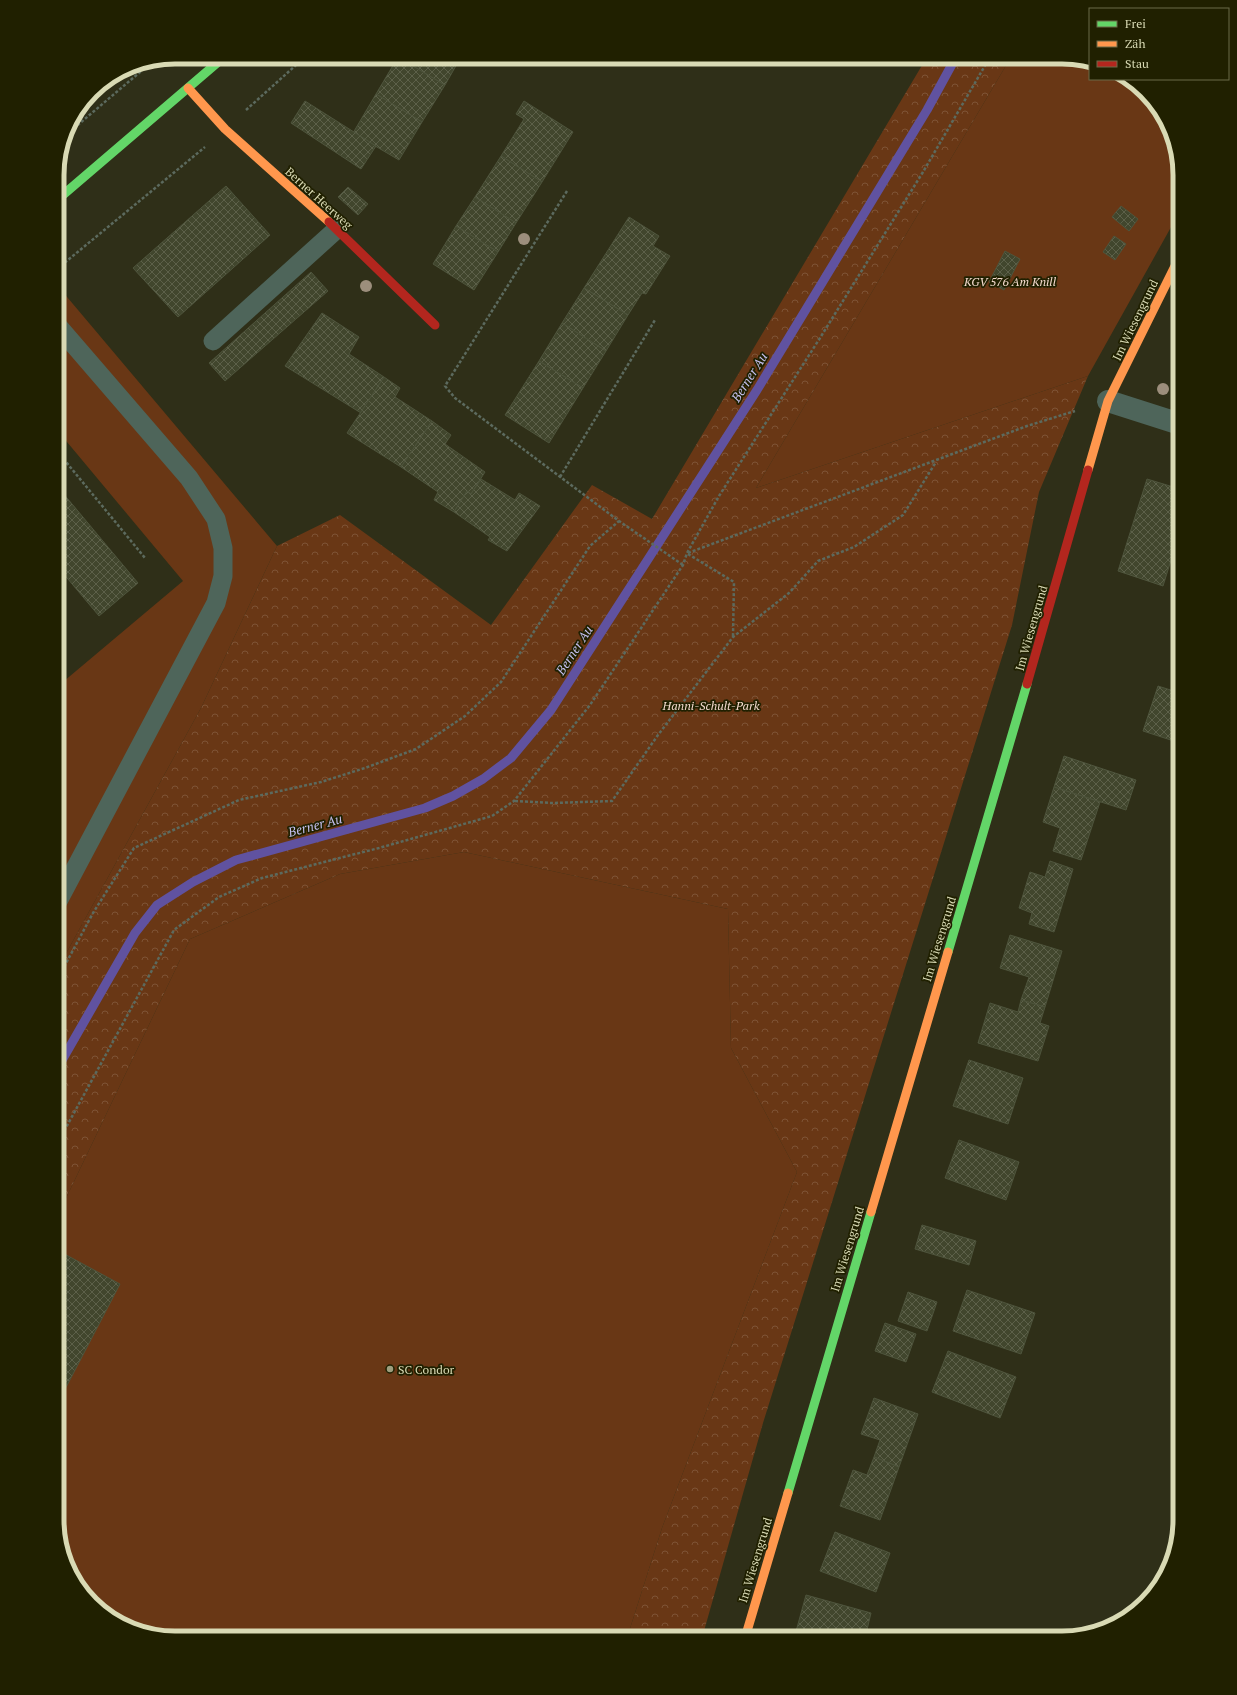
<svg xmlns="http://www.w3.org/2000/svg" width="1237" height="1695" viewBox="0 0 1237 1695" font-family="'PT Serif',serif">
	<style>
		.green { fill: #693715 }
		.forest { fill: url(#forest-crowns) }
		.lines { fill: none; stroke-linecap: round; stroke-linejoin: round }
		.stream { stroke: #6052a0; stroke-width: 9 }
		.building { fill: url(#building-cross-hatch); stroke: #4e543c }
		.path { stroke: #5c6a5e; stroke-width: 2.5; stroke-dasharray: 3 2; stroke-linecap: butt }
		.lane { stroke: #4e655a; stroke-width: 19 }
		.street { stroke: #4e655a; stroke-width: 22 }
		.fast { stroke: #63d668; stroke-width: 9 }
		.slow { stroke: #ff974d; stroke-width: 9 }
		.jam { stroke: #b3261e; stroke-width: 9 }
		.tree { fill: #9c8e7c }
		.poi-dot { fill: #9e9e7d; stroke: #202000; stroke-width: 1.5 }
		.labels { text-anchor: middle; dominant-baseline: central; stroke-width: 3.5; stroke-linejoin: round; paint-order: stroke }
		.street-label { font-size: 12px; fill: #d9dab4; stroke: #202000 }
		.park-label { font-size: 12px; font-style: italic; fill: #f5dbce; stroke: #202000 }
		.poi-label { font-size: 12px; fill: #d9dab4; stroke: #202000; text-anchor: start }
		.water-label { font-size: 13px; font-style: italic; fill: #c5c1f0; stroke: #202000 }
		.rim { fill: none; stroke: #d9dab4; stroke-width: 5 }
	</style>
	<defs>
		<pattern id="forest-crowns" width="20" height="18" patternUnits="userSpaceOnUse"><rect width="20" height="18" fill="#693715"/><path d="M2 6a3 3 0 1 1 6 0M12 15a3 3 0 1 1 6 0" fill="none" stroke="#7e5335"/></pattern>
		<pattern id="building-cross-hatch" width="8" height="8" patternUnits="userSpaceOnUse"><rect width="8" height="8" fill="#41462d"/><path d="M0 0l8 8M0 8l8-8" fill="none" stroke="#5c6049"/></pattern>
	</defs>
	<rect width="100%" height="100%" fill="#2f2f18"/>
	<!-- green -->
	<g class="green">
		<polygon points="1011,57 1070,57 1090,63 1090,79 1127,79 1164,116 1180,175 1180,211 1088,376 756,488"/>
		<polygon points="62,291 277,546 201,708 57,970 57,687 183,581 57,430 57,295"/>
		<polygon points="464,852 728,909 731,1048 797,1172 662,1528 627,1638 167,1638 116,1622 73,1579 57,1520 57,1217 190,939 340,874"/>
	</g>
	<!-- forest -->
	<polygon class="forest" points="927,57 1011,57 756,488 1088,376 1039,492 1012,625 763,1423 702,1638 627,1638 662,1528 797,1172 731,1048 728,909 464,852 340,874 190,939 57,1217 57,970 201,708 277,546 340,515 491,625 592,485 652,519"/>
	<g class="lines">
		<!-- stream -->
		<polyline class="stream" points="57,1069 135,933 157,905 193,882 236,860 425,808 453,796 483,779 511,758 551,710 757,390 927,110 956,57"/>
	</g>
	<!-- building -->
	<g class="building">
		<polygon points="398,57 445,85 422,122 376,94"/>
		<polygon points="398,57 461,57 445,85"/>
		<polygon points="376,94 422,122 399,160 353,133"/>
		<polygon points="305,101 376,146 361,169 291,123"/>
		<polygon points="524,101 573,132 542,182 501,156 524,119 516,114"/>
		<polygon points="501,156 542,182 516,223 475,197"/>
		<polygon points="226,186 270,235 178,317 133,268"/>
		<polygon points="348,187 368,204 358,215 338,197"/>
		<polygon points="475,197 516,223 498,252 456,226"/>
		<polygon points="1121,206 1138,219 1129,231 1112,217"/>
		<polygon points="629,217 659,236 653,246 670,256 646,294 642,293 628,315 584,288"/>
		<polygon points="456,226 498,252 474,290 433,264"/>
		<polygon points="1114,236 1126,244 1115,260 1103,252"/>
		<polygon points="1005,251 1020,259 1004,290 989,282"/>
		<polygon points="311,272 328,291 225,381 209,363"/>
		<polygon points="584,288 628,315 606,351 562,323"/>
		<polygon points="322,313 359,337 349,354 384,377 361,413 285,366"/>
		<polygon points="562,323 606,351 583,388 539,361"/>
		<polygon points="539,361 583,388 549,443 505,415"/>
		<polygon points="384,377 400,388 395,397 432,421 401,467 347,433"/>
		<polygon points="432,421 451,435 445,444 485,472 471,494 467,491 454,512 434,500 438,492 401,467"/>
		<polygon points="481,479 515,500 519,493 540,506 507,551 488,540 490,537 454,512 467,491 471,494"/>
		<polygon points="1147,479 1180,489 1180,531 1163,586 1118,571"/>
		<polygon points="57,486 138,583 99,616 57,566"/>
		<polygon points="1158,686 1180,693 1180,743 1143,731"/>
		<polygon points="1064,756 1136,780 1126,810 1054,787"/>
		<polygon points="1054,787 1100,802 1081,860 1053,851 1060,828 1043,822"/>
		<polygon points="1050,861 1073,869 1054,932 1029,924 1032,913 1019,908 1030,872 1045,877"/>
		<polygon points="1010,935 1062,951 1045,1007 1021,1000 1029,977 1000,968"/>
		<polygon points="1021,1000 1045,1007 1040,1023 1049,1026 1038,1061 978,1043 990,1003 1018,1012"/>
		<polygon points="969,1060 1023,1078 1008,1124 953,1106"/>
		<polygon points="959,1140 1019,1162 1006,1200 945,1178"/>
		<polygon points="922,1225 976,1241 969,1265 915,1249"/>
		<polygon points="59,1251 120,1284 61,1397 57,1395 57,1255"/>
		<polygon points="967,1290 1035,1313 1021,1354 953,1331"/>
		<polygon points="908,1292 937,1302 927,1331 898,1321"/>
		<polygon points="885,1323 916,1334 906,1362 875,1351"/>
		<polygon points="948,1351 1016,1377 1000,1418 932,1392"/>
		<polygon points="874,1398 918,1414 899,1467 874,1457 880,1440 861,1434"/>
		<polygon points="874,1457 899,1467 880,1520 840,1506 853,1470 867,1475"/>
		<polygon points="835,1532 890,1553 876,1592 820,1571"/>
		<polygon points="806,1595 871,1613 865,1638 807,1638 795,1635"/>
	</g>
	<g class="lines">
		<!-- path -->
		<g class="path">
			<polyline points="246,110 305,57"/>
			<polyline points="66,135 153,61"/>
			<polyline points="567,191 445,386 455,398 619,521 683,565"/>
			<polyline points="57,269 205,147"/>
			<polyline points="57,451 145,558"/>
			<polyline points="560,477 655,320"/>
			<polyline points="688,553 1027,426 1075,411"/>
			<polyline points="688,554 734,582 733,637"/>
			<polyline points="515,801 552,803 612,801 658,735 733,637 789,593 818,561 854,547 903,515 936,462"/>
			<polyline points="57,980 93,913 134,848 239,800 321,782 365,768 416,749 465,716 501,682 590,546 619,521"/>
			<polyline points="57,1144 174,930 219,897 262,878 379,848 492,816 514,801 590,705 683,565 687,553 719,496 820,338 923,172 990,57"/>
		</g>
		<!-- lane -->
		<g class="lane">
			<polyline points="213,341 337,229"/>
			<polyline points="57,903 216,603 223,576 223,548 216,519 189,478 57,325"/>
		</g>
		<!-- street -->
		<polyline class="street" points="1108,401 1180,424"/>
		<!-- fast -->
		<g class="fast">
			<polyline points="57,200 224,57"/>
			<polyline points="948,952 1027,684"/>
			<polyline points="788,1493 871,1212"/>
		</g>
		<!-- slow -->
		<g class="slow">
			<polyline points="188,88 225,129 329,222"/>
			<polyline points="1088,470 1108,401 1180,256"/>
			<polyline points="871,1212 948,952"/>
			<polyline points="745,1638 788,1493"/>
		</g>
		<!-- jam -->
		<g class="jam">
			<polyline points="329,222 435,325"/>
			<polyline points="1027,684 1088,470"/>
		</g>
	</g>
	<!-- trees -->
	<g class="tree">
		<circle cx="524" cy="239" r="6"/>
		<circle cx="366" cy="286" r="6"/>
		<circle cx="1163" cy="389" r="6"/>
	</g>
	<!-- markers -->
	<circle class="poi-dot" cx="390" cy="1369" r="4"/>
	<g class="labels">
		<!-- street labels -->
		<g class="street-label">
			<text transform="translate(319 198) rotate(42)">Berner Heerweg</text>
			<text transform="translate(1135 320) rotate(-64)">Im Wiesengrund</text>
			<text transform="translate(1031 628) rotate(-74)">Im Wiesengrund</text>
			<text transform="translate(939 939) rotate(-73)">Im Wiesengrund</text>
			<text transform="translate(847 1249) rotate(-73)">Im Wiesengrund</text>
			<text transform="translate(755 1560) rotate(-73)">Im Wiesengrund</text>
		</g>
		<!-- park labels -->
		<g class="park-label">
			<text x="1010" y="281">KGV 576 Am Knill</text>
			<text x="711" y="705">Hanni-Schult-Park</text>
		</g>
		<!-- poi labels -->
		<g class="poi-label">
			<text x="398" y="1369">SC Condor</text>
		</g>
		<!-- water labels -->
		<g class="water-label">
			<text transform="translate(749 377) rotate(-58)">Berner Au</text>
			<text transform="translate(574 650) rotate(-57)">Berner Au</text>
			<text transform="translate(315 825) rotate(-15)">Berner Au</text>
		</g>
	</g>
	<!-- crop -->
	<path d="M0 0H1237V1695H0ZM175 64H1062A111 111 0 0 1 1173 175V1520A111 111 0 0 1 1062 1631H175A111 111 0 0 1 64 1520V175A111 111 0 0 1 175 64Z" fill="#202000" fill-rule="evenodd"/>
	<path class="rim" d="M175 64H1062A111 111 0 0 1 1173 175V1520A111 111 0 0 1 1062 1631H175A111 111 0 0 1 64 1520V175A111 111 0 0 1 175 64Z"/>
	<!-- legend -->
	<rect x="1089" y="8" width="140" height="72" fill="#202000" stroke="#6a6a48"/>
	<rect x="1097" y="21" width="20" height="6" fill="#63d668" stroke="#6a6a48"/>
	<text x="1125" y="28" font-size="12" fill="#d9dab4">Frei</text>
	<rect x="1097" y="41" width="20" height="6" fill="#ff974d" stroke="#6a6a48"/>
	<text x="1125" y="48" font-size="12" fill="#d9dab4">Zäh</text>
	<rect x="1097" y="61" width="20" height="6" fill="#b3261e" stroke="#6a6a48"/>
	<text x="1125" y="68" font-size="12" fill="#d9dab4">Stau</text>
</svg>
